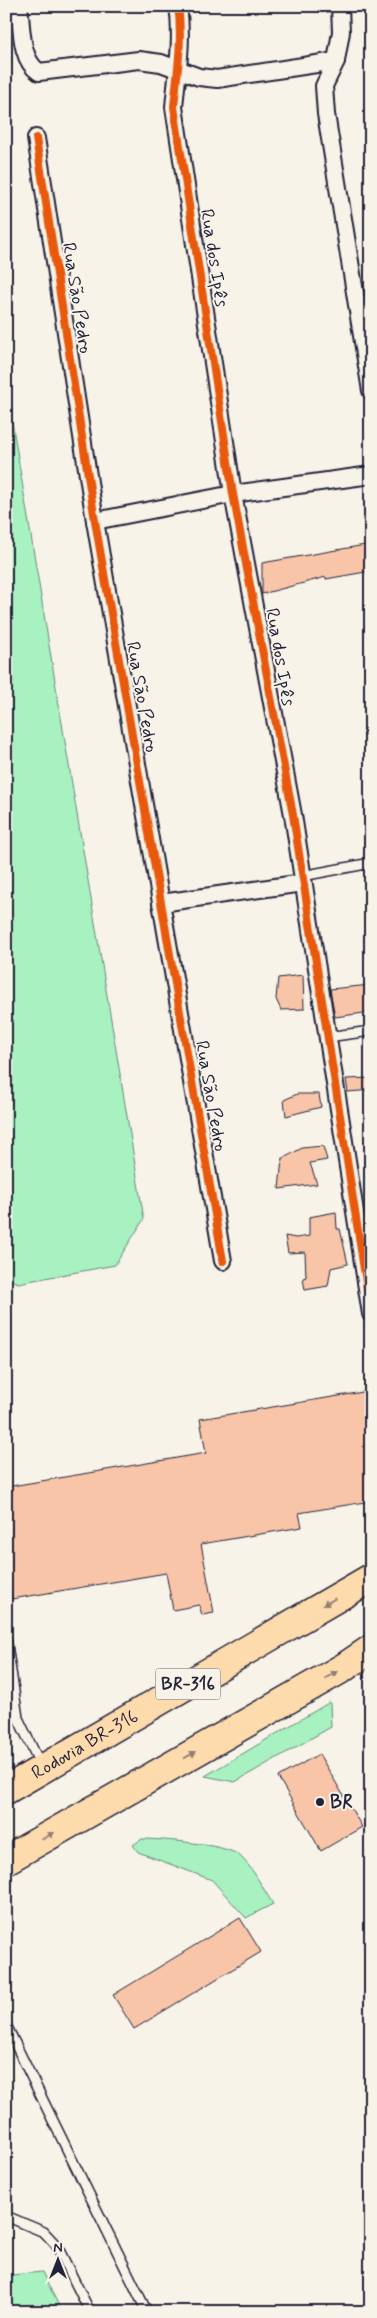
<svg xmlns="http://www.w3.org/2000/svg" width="377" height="2318" viewBox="0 0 377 2318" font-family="Mynerve,sans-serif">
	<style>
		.green { fill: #a8f1c0; stroke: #658a7e }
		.building { fill: #f8c5a8; stroke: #22223b }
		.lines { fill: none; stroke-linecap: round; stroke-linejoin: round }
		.lane-casing { stroke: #22223b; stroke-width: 12 }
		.street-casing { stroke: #22223b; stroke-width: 20 }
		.highway-casing { stroke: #22223b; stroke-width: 31 }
		.lane { stroke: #f7f3e8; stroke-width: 9 }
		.street { stroke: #f7f3e8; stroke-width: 16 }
		.highway { stroke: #fedbac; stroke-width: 28 }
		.cycleway-casing { stroke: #f7f3e8; stroke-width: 11 }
		.cycleway { stroke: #e8590c; stroke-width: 8 }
		.oneway { fill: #907e74 }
		.poi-dot { fill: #22223b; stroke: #f7f3e8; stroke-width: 2 }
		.labels { text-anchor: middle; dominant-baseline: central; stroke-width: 4; stroke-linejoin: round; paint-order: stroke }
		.shield { fill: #f7f3e8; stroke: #62616f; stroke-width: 1 }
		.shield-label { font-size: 18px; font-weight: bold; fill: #22223b }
		.street-label { font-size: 19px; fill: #22223b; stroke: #f7f3e8 }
		.poi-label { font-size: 19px; font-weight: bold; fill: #22223b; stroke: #f7f3e8; text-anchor: start }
	</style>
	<rect width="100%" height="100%" fill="#f7f3e8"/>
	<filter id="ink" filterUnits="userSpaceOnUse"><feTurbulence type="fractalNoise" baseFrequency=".02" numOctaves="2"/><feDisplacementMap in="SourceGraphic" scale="10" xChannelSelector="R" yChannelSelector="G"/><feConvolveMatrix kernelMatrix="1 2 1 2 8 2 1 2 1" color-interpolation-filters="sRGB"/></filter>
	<g filter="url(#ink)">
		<!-- green -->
		<g class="green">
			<polygon points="6,385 144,1219 115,1265 18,1283 6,1278"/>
			<polygon points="330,1702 331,1727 235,1782 205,1776"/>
			<path d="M 142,1839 C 161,1839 227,1844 240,1856 C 254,1869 263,1889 273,1904 L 246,1918 L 212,1880 L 138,1852 L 133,1845 Z"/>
			<polygon points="42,2272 62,2312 6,2312 6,2278 11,2275"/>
		</g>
		<!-- building -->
		<g class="building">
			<polygon points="371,544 371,571 326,579 326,577 262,594 262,563"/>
			<polygon points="303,975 304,1009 281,1010 276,999 278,978"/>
			<polygon points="371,985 371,1012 335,1017 330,989"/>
			<polygon points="371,1078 371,1090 348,1092 346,1079"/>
			<polygon points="297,1094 319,1094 321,1107 286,1116 284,1100"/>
			<polygon points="323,1146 327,1160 310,1163 317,1184 279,1189 282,1159 302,1148"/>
			<polygon points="336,1212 337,1229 340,1229 348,1264 331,1268 328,1286 305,1290 303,1278 306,1277 305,1252 288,1253 285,1236 296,1238 309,1236 309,1217"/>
			<polygon points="363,1392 371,1439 371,1501 299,1513 302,1527 201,1544 214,1613 202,1615 199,1605 173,1610 166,1573 12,1599 6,1562 6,1487 206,1453 200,1419"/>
			<polygon points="319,1754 362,1827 321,1851 278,1777"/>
			<polygon points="240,1918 261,1952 134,2029 113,1995"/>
		</g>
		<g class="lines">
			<!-- lane casing -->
			<g class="lane-casing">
				<g id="lane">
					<polyline points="302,876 371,863"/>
					<polyline points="327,1037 371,1031"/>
					<polyline points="6,1638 18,1718 41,1766"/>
					<polyline points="6,2025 147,2312"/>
					<polyline points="6,2216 44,2232 57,2246 90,2312"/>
				</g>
			</g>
			<!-- street casing -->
			<g class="street-casing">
				<g id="street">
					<path d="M 19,6 C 22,27 20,60 39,72 L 139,60 L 161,63 L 199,77 L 217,79 L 336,61"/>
					<path d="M 178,6 C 183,39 177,74 174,107 L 233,494 L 293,815 L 371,1314"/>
					<polyline points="340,6 341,32 336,61 324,86 326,114 371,391"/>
					<polyline points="36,138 95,521 223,1261"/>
					<polyline points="95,521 233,494 371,475"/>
					<polyline points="161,903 303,883"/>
				</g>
			</g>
			<!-- highway casing -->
			<g class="highway-casing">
				<g id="highway">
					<path id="s1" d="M 6,1790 L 371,1578"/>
					<polyline points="6,1860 343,1668 371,1649"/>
				</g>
			</g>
			<!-- lane -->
			<use href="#lane" class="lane"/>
			<!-- street -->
			<use href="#street" class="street"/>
			<!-- highway -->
			<use href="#highway" class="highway"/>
			<!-- cycleway casing -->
			<g class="cycleway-casing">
				<g id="cycleway">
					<path d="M 178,6 C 183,39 177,74 174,107 L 233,494 L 293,815 L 371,1314"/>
					<polyline points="36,138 95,521 223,1261"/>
				</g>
			</g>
			<!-- cycleway -->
			<use href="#cycleway" class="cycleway"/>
		</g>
		<!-- one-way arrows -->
		<defs><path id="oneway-solid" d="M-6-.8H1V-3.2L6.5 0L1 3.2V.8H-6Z" transform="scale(1.25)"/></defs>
		<g class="oneway">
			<use href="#oneway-solid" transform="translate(329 1602) rotate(150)"/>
			<use href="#oneway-solid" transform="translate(331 1675) rotate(-30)"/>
			<use href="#oneway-solid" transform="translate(190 1755) rotate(-30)"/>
			<use href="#oneway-solid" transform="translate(48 1836) rotate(-30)"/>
		</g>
	</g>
	<!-- markers -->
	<circle class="poi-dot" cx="320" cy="1802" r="5"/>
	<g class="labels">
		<!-- shield labels -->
		<rect class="shield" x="155.5" y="1668.5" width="65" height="31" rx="4"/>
		<g class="shield-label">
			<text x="188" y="1684">BR-316</text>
		</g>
		<!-- street labels -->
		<g class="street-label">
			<text transform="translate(214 258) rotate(81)">Rua dos Ipês</text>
			<text transform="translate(77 298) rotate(81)">Rua São Pedro</text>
			<text transform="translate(280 657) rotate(80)">Rua dos Ipês</text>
			<text transform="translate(142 697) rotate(80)">Rua São Pedro</text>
			<text transform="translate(211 1096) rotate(80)">Rua São Pedro</text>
			<text stroke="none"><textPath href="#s1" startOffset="91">Rodovia BR-316</textPath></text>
		</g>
		<!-- poi labels -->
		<g class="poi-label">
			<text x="330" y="1802">BR</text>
		</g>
	</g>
	<!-- margin -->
	<rect width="377" height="2318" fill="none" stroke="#f7f3e8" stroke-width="25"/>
	<rect x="12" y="12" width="352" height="2293" fill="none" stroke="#22223b" stroke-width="2" filter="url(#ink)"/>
	<!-- north arrow -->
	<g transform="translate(58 2260)" stroke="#f7f3e8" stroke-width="4" paint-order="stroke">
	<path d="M0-4L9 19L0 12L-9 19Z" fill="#22223b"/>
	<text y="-8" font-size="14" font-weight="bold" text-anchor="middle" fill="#22223b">N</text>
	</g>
</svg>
